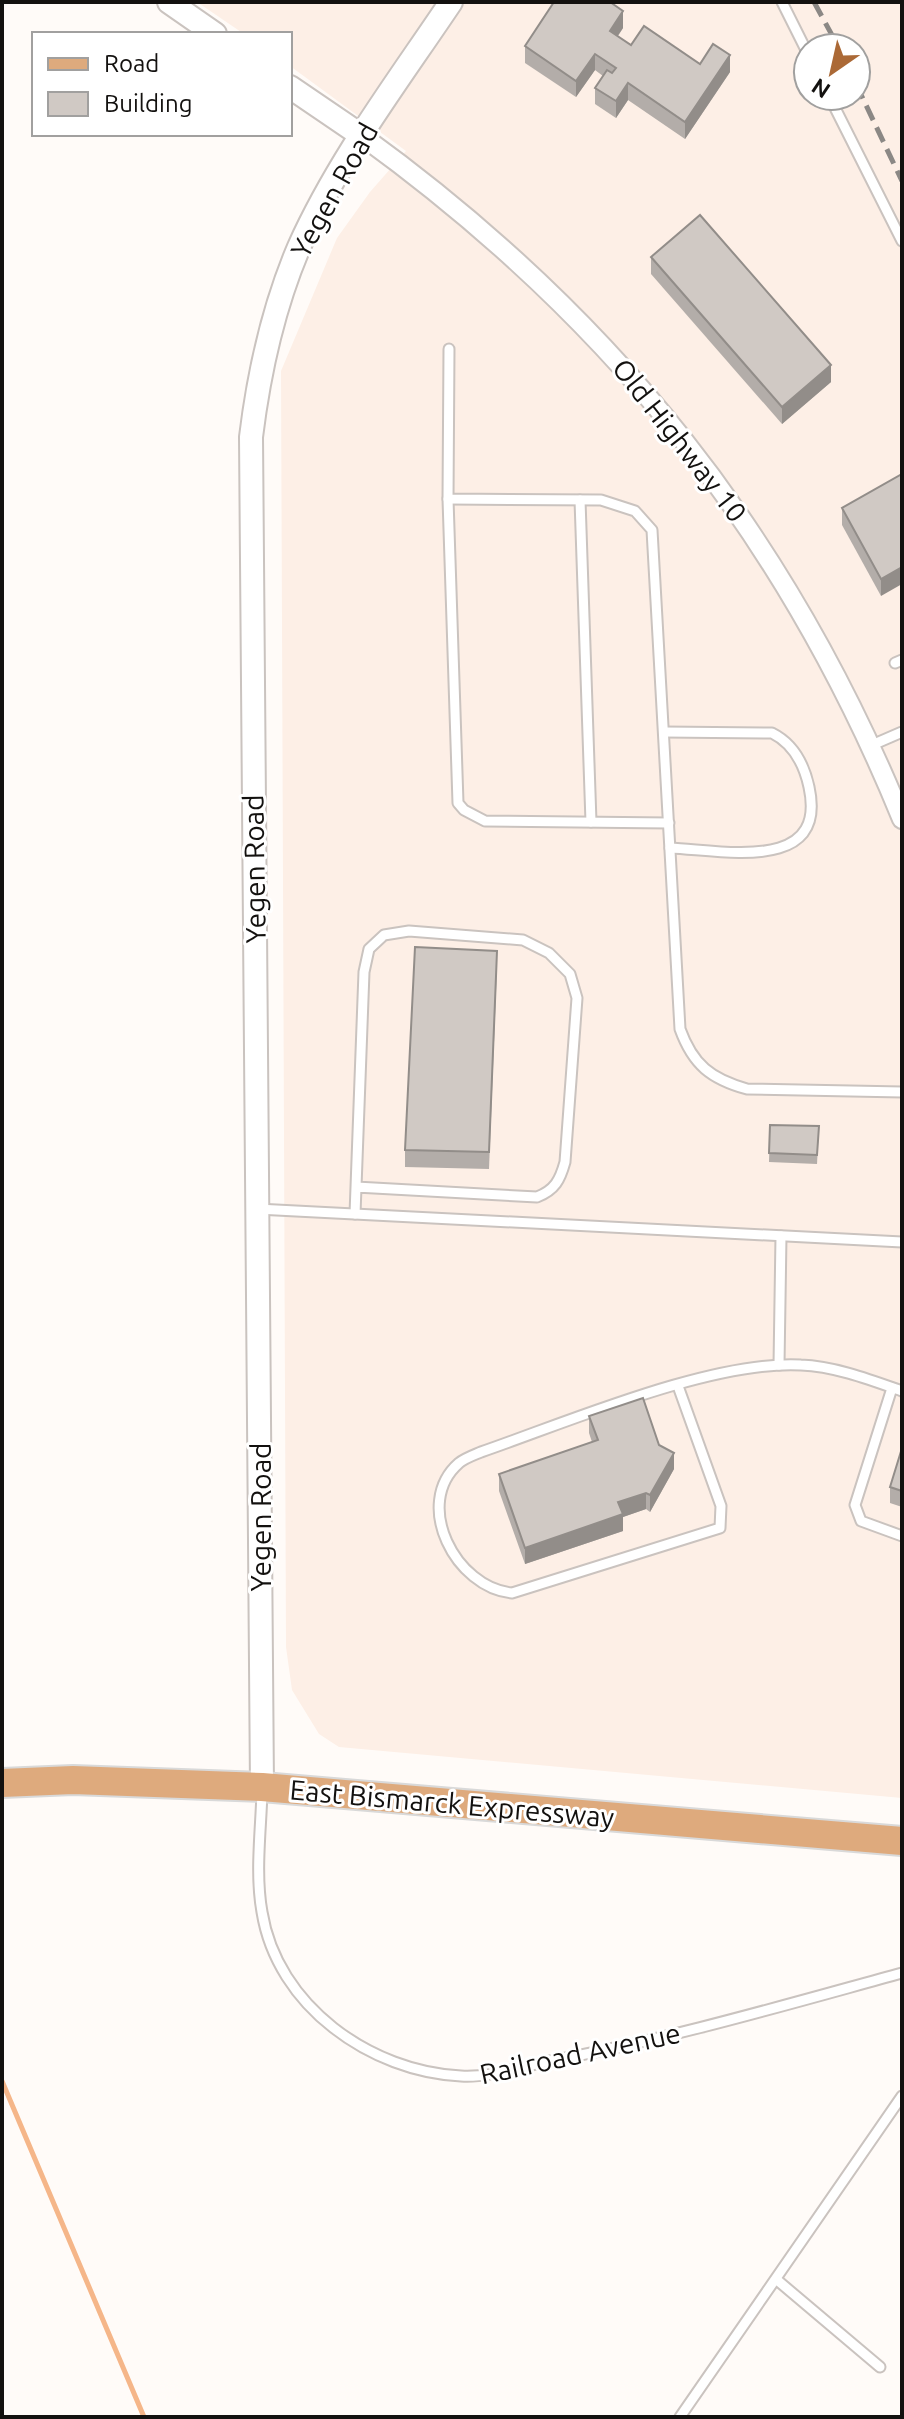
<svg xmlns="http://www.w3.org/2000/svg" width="904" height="2419" viewBox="0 0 904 2419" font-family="Ubuntu,sans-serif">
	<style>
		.built { fill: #fdefe6; fill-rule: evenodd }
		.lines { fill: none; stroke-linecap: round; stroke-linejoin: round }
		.stream { stroke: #f5b689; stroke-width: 5 }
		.service-casing { stroke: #cac3bf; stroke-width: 13 }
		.minor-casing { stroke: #cac3bf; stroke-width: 22 }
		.tertiary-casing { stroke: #cac3bf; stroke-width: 26 }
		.primary-casing { stroke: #d9d9d9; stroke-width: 32 }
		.service { stroke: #fff; stroke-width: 9 }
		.minor { stroke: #fff; stroke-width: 18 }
		.tertiary { stroke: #fff; stroke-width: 22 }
		.primary { stroke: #deaa7d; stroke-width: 28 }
		.rail { stroke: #8b8885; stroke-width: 5; stroke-dasharray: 16 8; stroke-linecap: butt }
		.wall { fill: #b3ada9 }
		.shaded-wall { fill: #928d89 }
		.building { fill: #d0c9c4; stroke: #928d89; stroke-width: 2 }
		.labels { text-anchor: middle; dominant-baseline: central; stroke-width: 6; stroke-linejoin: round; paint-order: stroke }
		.street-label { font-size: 28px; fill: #13110f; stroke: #fff }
	</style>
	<rect width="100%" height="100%" fill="#fffbf8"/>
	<!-- built -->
	<path class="built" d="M 197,2 L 902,2 L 902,1798 L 339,1747 L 319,1734 L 292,1690 L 286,1647 L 281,371 L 337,238 L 370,192 L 406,151 L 290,66 L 290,34 L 244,34 ZM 808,48 L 856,48 L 856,96 L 808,96 Z"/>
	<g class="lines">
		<!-- stream -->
		<polyline class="stream" points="2,2081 144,2417"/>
		<!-- service casing -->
		<g class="service-casing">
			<g id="service">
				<polyline points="782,2 808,54"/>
				<polyline points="829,96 902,241"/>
				<path d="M 449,349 L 448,499 L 601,500 L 635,511 L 652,530 L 680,1029 C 693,1065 711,1079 747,1089 L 902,1092"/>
				<polyline points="448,499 458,803 464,810 485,821 669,823"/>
				<polyline points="580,500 591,822"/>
				<polyline points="895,663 902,660"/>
				<path d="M 664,732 L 772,733 C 794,744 804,764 809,787 C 828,874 722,850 670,848"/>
				<polyline points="872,745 902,732"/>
				<polyline points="257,1209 902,1242"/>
				<path d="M 355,1214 L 356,1187 L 364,972 L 369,949 L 384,935 L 409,931 L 523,940 L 549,953 L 570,974 L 577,998 L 565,1162 C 560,1180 555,1190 537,1197 L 356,1187"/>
				<polyline points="779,1365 781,1236"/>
				<path d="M 678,1386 L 721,1506 L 720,1528 L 512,1593 C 456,1588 412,1504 459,1463 C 465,1458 474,1455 481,1452 C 568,1422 712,1360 801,1365 C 834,1366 871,1380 902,1391"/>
				<polyline points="892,1388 855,1505 861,1521 902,1536"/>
				<path d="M 262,1791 C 261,1830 255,1873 262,1912 C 277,2006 371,2072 461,2076 C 489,2078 522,2066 550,2061 C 669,2039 785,2005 902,1973"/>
				<polyline points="777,2280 880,2367"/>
				<polyline points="680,2417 902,2096"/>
			</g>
		</g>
		<!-- minor casing -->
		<g class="minor-casing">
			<path id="minor" d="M 362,136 C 612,317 785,533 902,819"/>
		</g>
		<!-- tertiary casing -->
		<g class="tertiary-casing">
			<g id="tertiary">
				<polyline points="169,2 215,34"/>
				<polyline points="290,87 362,136"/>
				<path d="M 262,1787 L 251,437 C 259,372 273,308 299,247 C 338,160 398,81 451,2"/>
			</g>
		</g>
		<!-- primary casing -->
		<g class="primary-casing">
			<polyline id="primary" points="2,1783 73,1780 262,1787 902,1841"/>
		</g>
		<!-- service -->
		<use href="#service" class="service"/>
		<!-- minor -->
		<use href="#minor" class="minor"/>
		<!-- tertiary -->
		<use href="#tertiary" class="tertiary"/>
		<!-- primary -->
		<use href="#primary" class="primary"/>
		<!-- rail -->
		<g class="rail">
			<polyline points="814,2 839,48"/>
			<polyline points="856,84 902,181"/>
		</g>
	</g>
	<!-- wall -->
	<g class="wall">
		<polygon points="623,28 618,36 631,45 730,72 685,139 628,100 616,118 595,104 595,88 603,76 595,70 576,97 525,63 525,46"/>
		<polygon points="651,257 831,382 782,424 651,274"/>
		<polygon points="902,474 881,596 842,525 842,508"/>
		<polygon points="497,967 489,1169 405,1167 405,1150"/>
		<polygon points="770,1125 819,1126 817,1164 769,1162"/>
		<polygon points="589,1416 659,1445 674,1469 650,1512 646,1509 623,1517 623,1531 525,1564 499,1491 499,1474 592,1442 589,1433"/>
		<polygon points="902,1448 902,1507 890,1503 890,1487"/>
	</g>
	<!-- shaded-wall -->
	<g class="shaded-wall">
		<polygon points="623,11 623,28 610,47 610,31"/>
		<polygon points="595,54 595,70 576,97 576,81"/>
		<polygon points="730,55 730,72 685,139 685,122"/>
		<polygon points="628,83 628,100 616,118 616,101"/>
		<polygon points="831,365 831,382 782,424 782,407"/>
		<polygon points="902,567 902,584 881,596 881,579"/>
		<polygon points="674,1453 674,1469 650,1512 650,1495"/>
		<polygon points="646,1493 646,1509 623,1517 623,1531 525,1564 525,1548 618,1502"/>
	</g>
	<!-- building -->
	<g class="building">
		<polygon points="554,2 610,2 623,11 610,31 631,45 644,26 700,64 713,44 730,55 685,122 628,83 616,101 595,88 607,70 612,73 616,68 595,54 576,81 525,46"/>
		<polygon points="700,215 831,365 782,407 651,257"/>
		<polygon points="902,474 902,567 881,579 842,508"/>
		<polygon points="415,947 497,951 489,1152 405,1150"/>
		<polygon points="770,1125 819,1126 817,1155 769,1153"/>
		<polygon points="643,1398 659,1445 674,1453 650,1495 646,1493 618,1502 623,1514 525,1548 499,1474 598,1440 589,1416"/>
		<polygon points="902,1448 902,1491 890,1487"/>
	</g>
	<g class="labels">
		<!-- street labels -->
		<g class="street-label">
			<text transform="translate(334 190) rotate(-61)">Yegen Road</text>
			<text transform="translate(680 440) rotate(52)">Old Highway 10</text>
			<text transform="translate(254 869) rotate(-91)">Yegen Road</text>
			<text transform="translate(260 1517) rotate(-90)">Yegen Road</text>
			<text transform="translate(452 1803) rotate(5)">East Bismarck Expressway</text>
			<text transform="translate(580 2053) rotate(-12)">Railroad Avenue</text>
		</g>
	</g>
	<!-- border -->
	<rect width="904" height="2419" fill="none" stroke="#13110f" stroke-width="8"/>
	<!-- legend -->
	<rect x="32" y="32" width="260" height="104" fill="#ffffff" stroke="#a1a09f" stroke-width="2"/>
	<rect x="48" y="58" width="40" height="12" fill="#deaa7d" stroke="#a1a09f" stroke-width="2"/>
	<text x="104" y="72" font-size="24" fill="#13110f">Road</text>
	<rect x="48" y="92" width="40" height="24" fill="#d0c9c4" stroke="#a1a09f" stroke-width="2"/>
	<text x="104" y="112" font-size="24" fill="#13110f">Building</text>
	<!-- north arrow -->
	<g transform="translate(832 72) rotate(214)"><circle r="38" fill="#ffffff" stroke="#a1a09f" stroke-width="2"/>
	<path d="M0-6L14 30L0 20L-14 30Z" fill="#ab6936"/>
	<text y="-12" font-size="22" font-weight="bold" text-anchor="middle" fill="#13110f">N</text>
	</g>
</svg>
